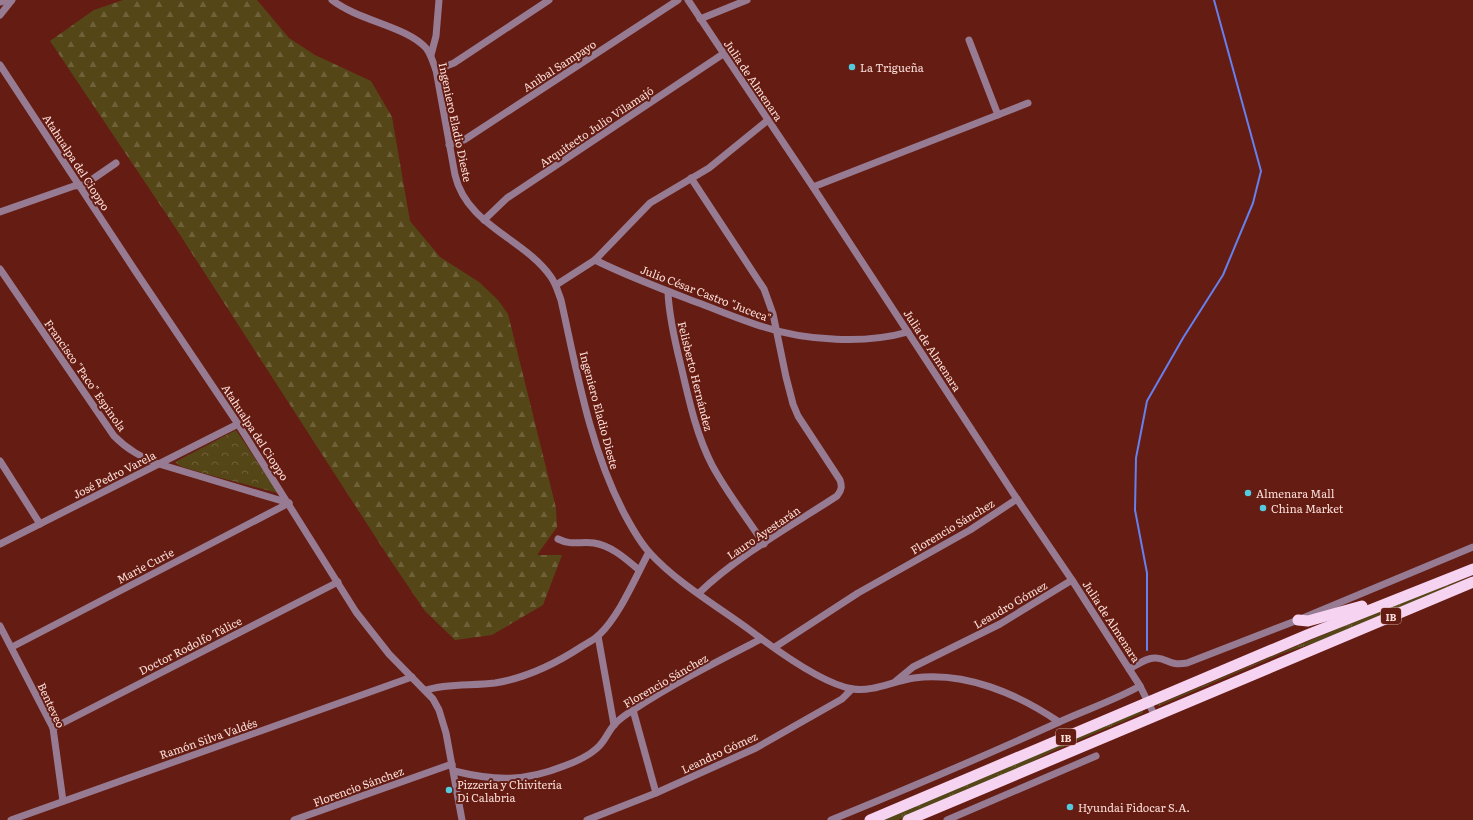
<svg xmlns="http://www.w3.org/2000/svg" width="1473" height="820" viewBox="0 0 1473 820" font-family="Literata,serif">
	<style>
		.grass { fill: url(#grass-tufts) }
		.forest { fill: url(#forest-firs) }
		.park { fill: url(#park-crowns) }
		.lines { fill: none; stroke-linecap: round; stroke-linejoin: round }
		.stream { stroke: #6580ef; stroke-width: 2 }
		.minor { stroke: #977b93; stroke-width: 7 }
		.trunk { stroke: #f6d3f1; stroke-width: 11 }
		.poi-dot { fill: #54cade; stroke: #651c12; stroke-width: 1.5 }
		.labels { text-anchor: middle; dominant-baseline: central; stroke-width: 4; stroke-linejoin: round; paint-order: stroke }
		.shield { fill: #651c12; stroke: #cda49d; stroke-width: 1 }
		.shield-label { font-size: 10px; font-weight: bold; fill: #faded9 }
		.street-label { font-size: 11px; fill: #faded9; stroke: #651c12 }
		.poi-label { font-size: 11px; fill: #faded9; stroke: #651c12; text-anchor: start }
	</style>
	<defs>
		<pattern id="grass-tufts" width="24" height="20" patternUnits="userSpaceOnUse"><rect width="24" height="20" fill="#554618"/><path d="M3 7l-1-3M5 7V3M7 7l1-3M15 17l-1-3M17 17v-4M19 17l1-3" fill="none" stroke="#6e6039"/></pattern>
		<pattern id="forest-firs" width="22" height="20" patternUnits="userSpaceOnUse"><rect width="22" height="20" fill="#554618"/><path d="M5 1l3.5 6h-7zM16 11l3.5 6h-7z" fill="#6e6039"/></pattern>
		<pattern id="park-crowns" width="20" height="18" patternUnits="userSpaceOnUse"><rect width="20" height="18" fill="#554618"/><path d="M2 6a3 3 0 1 1 6 0M12 15a3 3 0 1 1 6 0" fill="none" stroke="#6e6039"/></pattern>
	</defs>
	<rect width="100%" height="100%" fill="#651c12"/>
	<!-- grass -->
	<g class="grass">
		<polygon points="1473,576 1326,639 1281,654 1159,706 1157,705 1403,601"/>
		<polygon points="1143,709 1143,713 1053,751 1008,774 898,820 878,820"/>
	</g>
	<!-- forest -->
	<polygon class="forest" points="123,0 257,0 289,38 315,55 371,81 392,117 410,221 440,257 479,282 498,300 508,314 556,508 557,527 537,555 562,555 543,605 492,635 455,640 425,611 391,561 173,224 50,41 94,10"/>
	<!-- park -->
	<polygon class="park" points="236,430 278,493 206,474 180,466 175,462"/>
	<g class="lines">
		<!-- stream -->
		<polyline class="stream" points="1147,650 1147,573 1135,510 1136,458 1147,401 1183,338 1223,275 1253,203 1261,171 1214,0"/>
		<!-- minor -->
		<g class="minor">
			<path d="M 332,0 C 359,21 406,26 426,48 C 431,54 433,63 436,70 L 455,175 C 467,226 524,238 551,277 C 556,284 558,292 561,300 C 577,372 590,449 625,515 C 632,528 639,541 649,552 C 677,583 717,606 751,631 C 776,650 822,684 853,689 C 873,692 893,681 914,678 C 965,671 1018,694 1059,722"/>
			<polyline points="688,0 813,187 1017,499 1072,580 1140,686 1155,716"/>
			<polyline points="0,2 8,0"/>
			<polyline points="0,15 12,0"/>
			<polyline points="700,19 747,0"/>
			<polyline points="969,40 998,115"/>
			<polyline points="431,55 436,36 439,0"/>
			<polyline points="0,65 136,272 238,424 356,612 389,654 433,699 439,710 446,733 462,820"/>
			<polyline points="436,70 454,63 549,0"/>
			<polyline points="449,145 464,140 678,0"/>
			<path d="M 691,178 L 764,289 L 773,314 L 786,377 L 793,404 L 798,416 L 840,480 C 842,486 842,490 837,496 C 791,526 739,555 699,593"/>
			<polyline points="813,187 1028,103"/>
			<polyline points="0,212 74,186 84,185 116,163"/>
			<polyline points="484,220 507,198 723,54"/>
			<path d="M 595,260 C 627,276 662,289 696,302 C 718,310 741,320 764,327 C 806,341 866,344 908,332"/>
			<path d="M 0,269 L 114,436 C 128,450 141,457 159,464 L 289,503"/>
			<polyline points="556,285 595,260 650,203 709,168 768,120"/>
			<path d="M 668,292 C 669,317 675,342 681,366 C 689,400 696,434 712,465 C 727,493 747,518 764,544"/>
			<polyline points="0,461 40,524"/>
			<path d="M 558,539 C 572,546 580,541 594,543 C 612,546 626,559 639,570"/>
			<polyline points="0,544 238,424"/>
			<polyline points="0,626 53,728 63,801"/>
			<polyline points="598,636 614,725"/>
			<polyline points="12,647 289,503"/>
			<polyline points="775,647 858,593 970,530 1017,499"/>
			<path d="M 1129,669 C 1137,665 1147,657 1156,658 C 1169,659 1169,666 1187,663 L 1298,620 L 1473,547"/>
			<polyline points="896,681 913,667 1000,624 1072,580"/>
			<path d="M 426,690 C 448,683 471,686 495,683 C 526,678 555,664 581,647 C 587,643 594,640 599,635 C 620,615 635,578 649,552"/>
			<polyline points="633,710 656,793"/>
			<polyline points="53,728 338,582"/>
			<path d="M 454,771 C 495,781 524,782 564,766 C 575,762 587,757 596,749 C 605,742 607,733 614,725 C 619,719 627,714 633,710 C 674,683 718,661 761,639"/>
			<polyline points="11,820 412,677"/>
			<polyline points="294,820 452,764"/>
			<polyline points="587,820 656,793 756,748 842,699 852,689"/>
			<path d="M 831,820 C 907,789 982,757 1057,723 C 1085,710 1113,701 1140,686"/>
			<polyline points="947,820 1096,756"/>
		</g>
		<!-- trunk -->
		<g class="trunk">
			<polyline points="1298,620 1308,621 1362,606"/>
			<polyline points="870,820 1307,635 1473,569"/>
			<polyline points="908,820 1473,582"/>
		</g>
	</g>
	<!-- markers -->
	<g class="poi-dot">
		<circle cx="852" cy="67" r="4"/>
		<circle cx="1248" cy="493" r="4"/>
		<circle cx="1263" cy="508" r="4"/>
		<circle cx="449" cy="790" r="4"/>
		<circle cx="1070" cy="807" r="4"/>
	</g>
	<g class="labels">
		<!-- shield labels -->
		<g class="shield">
			<rect x="1381" y="608" width="20" height="16" rx="3"/>
			<rect x="1056" y="729" width="20" height="16" rx="3"/>
		</g>
		<g class="shield-label">
			<text x="1391" y="616">IB</text>
			<text x="1066" y="737">IB</text>
		</g>
		<!-- street labels -->
		<g class="street-label">
			<text transform="translate(559 65) rotate(-33)">Anibal Sampayo</text>
			<text transform="translate(754 80) rotate(56)">Julia de Almenara</text>
			<text transform="translate(456 122) rotate(78)">Ingeniero Eladio Dieste</text>
			<text transform="translate(596 126) rotate(-34)">Arquitecto Julio Vilamajó</text>
			<text transform="translate(77 162) rotate(57)">Atahualpa del Cioppo</text>
			<text transform="translate(706 293) rotate(21)">Julio César Castro "Juceca"</text>
			<text transform="translate(933 350) rotate(57)">Julia de Almenara</text>
			<text transform="translate(86 375) rotate(55)">Francisco "Paco" Espínola</text>
			<text transform="translate(696 376) rotate(76)">Felisberto Hernández</text>
			<text transform="translate(600 410) rotate(75)">Ingeniero Eladio Dieste</text>
			<text transform="translate(256 432) rotate(57)">Atahualpa del Cioppo</text>
			<text transform="translate(114 474) rotate(-27)">José Pedro Varela</text>
			<text transform="translate(952 526) rotate(-31)">Florencio Sánchez</text>
			<text transform="translate(763 532) rotate(-34)">Lauro Ayestarán</text>
			<text transform="translate(145 565) rotate(-28)">Marie Curie</text>
			<text transform="translate(1010 604) rotate(-30)">Leandro Gómez</text>
			<text transform="translate(1112 621) rotate(57)">Julia de Almenara</text>
			<text transform="translate(190 645) rotate(-27)">Doctor Rodolfo Tálice</text>
			<text transform="translate(665 680) rotate(-30)">Florencio Sánchez</text>
			<text transform="translate(52 705) rotate(65)">Benteveo</text>
			<text transform="translate(208 738) rotate(-19)">Ramón Silva Valdés</text>
			<text transform="translate(719 752) rotate(-25)">Leandro Gómez</text>
			<text transform="translate(358 786) rotate(-20)">Florencio Sánchez</text>
		</g>
		<!-- poi labels -->
		<g class="poi-label">
			<text x="860" y="67">La Trigueña</text>
			<text x="1256" y="493">Almenara Mall</text>
			<text x="1271" y="508">China Market</text>
			<text x="457" y="784">Pizzería y Chivitería<tspan x="457" dy="13">Di Calabria</tspan></text>
			<text x="1078" y="807">Hyundai Fidocar S.A.</text>
		</g>
	</g>
</svg>
